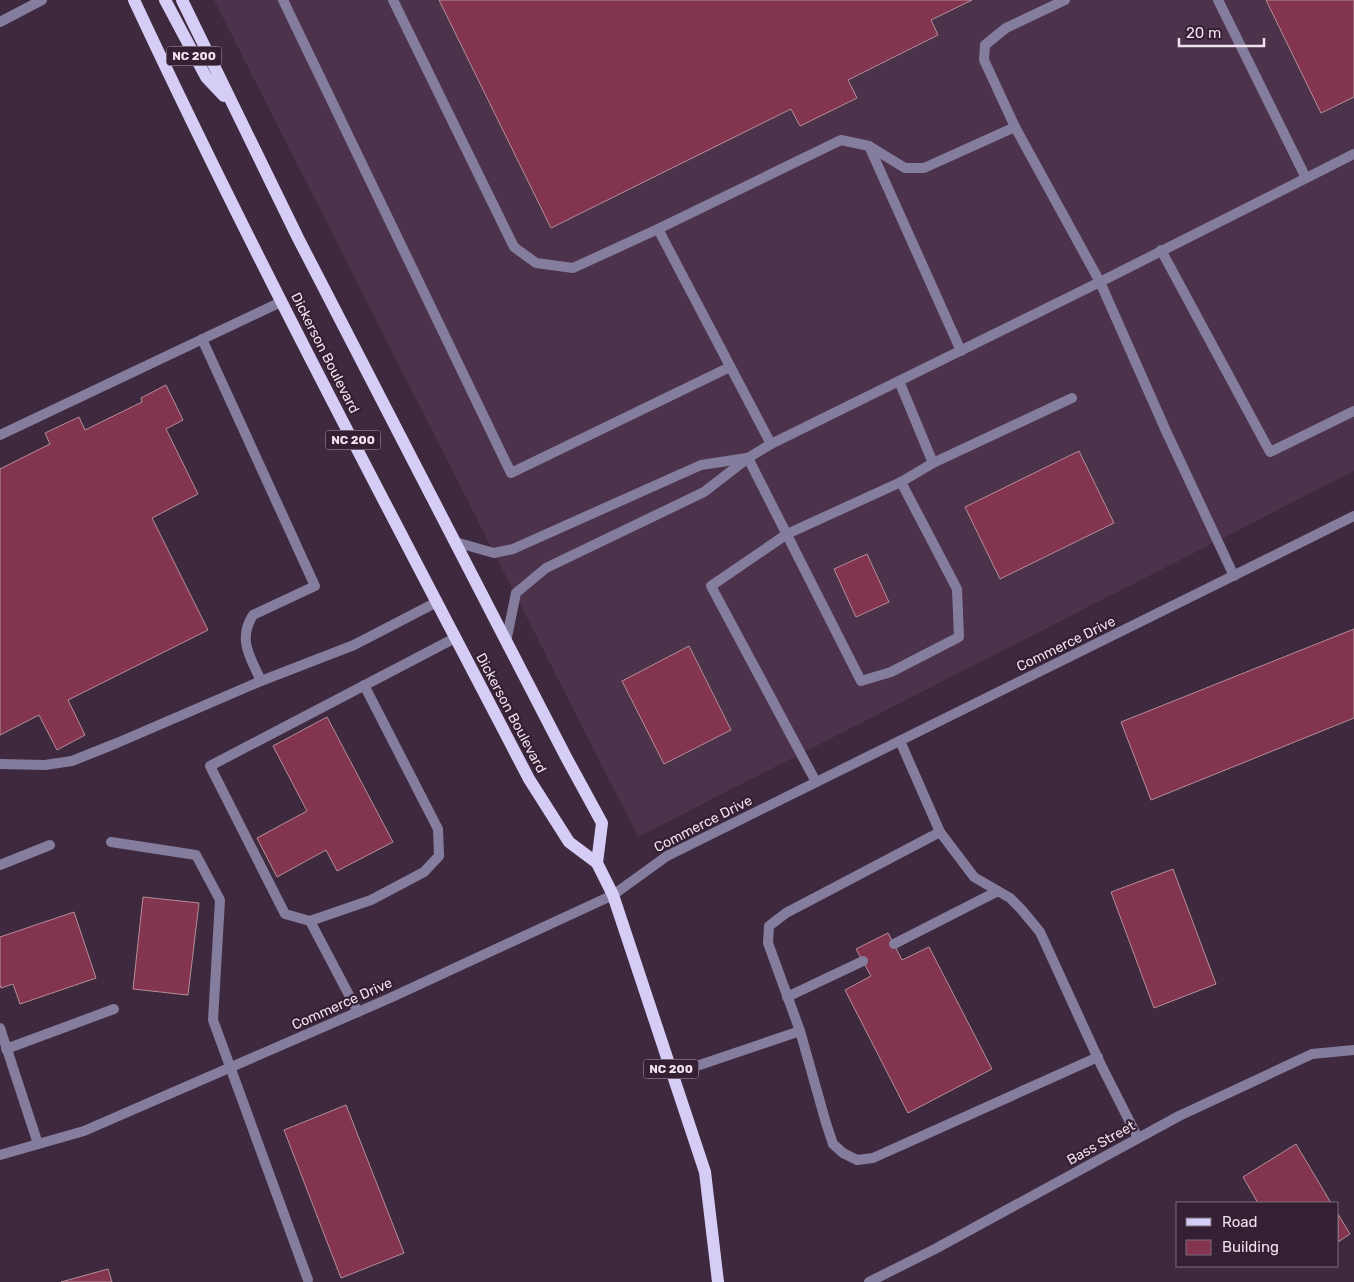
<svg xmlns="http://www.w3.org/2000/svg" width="1354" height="1282" viewBox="0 0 1354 1282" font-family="Rubik,sans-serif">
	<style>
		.built { fill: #4c324b }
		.building { fill: #83344e; stroke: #b48f98 }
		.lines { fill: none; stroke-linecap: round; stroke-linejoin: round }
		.lane { stroke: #847d9e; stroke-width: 10 }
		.street { stroke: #847d9e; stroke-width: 10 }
		.primary { stroke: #d5cdf6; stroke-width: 12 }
		.labels { text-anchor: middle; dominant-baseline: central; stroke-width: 4.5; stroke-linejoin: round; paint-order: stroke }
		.shield { fill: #341f33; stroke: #b7a7b6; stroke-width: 1 }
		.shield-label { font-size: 12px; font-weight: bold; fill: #efe1ee }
		.street-label { font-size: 14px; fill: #efe1ee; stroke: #341f33 }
	</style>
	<rect width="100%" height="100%" fill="#3f293e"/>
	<!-- built -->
	<polygon class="built" points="214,0 1354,0 1354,471 638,837"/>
	<!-- building -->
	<g class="building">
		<polygon points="439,0 972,0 931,20 938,35 848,80 857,98 800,126 791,109 551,228"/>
		<polygon points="1266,0 1354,0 1354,97 1321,113"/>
		<polygon points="166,385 183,420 166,429 198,494 152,518 208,630 68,700 85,735 57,750 39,715 0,735 0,469 50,444 45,433 79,417 85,430 142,402 141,398"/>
		<polygon points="1079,451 1114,523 1000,579 965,507"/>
		<polygon points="867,554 889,602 856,617 834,569"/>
		<polygon points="1354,629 1354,718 1151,800 1121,722"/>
		<polygon points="689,646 731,730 664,764 622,681"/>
		<polygon points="327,717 393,842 337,871 326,850 277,877 257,838 307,811 273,746"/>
		<polygon points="1173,869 1216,984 1154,1008 1111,892"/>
		<polygon points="143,897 199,903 188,995 133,989"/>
		<polygon points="74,912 96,978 20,1004 13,984 1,988 0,985 0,937"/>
		<polygon points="888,933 902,960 929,947 992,1069 908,1113 845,990 871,976 856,949"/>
		<polygon points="346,1105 404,1253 341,1278 284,1130"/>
		<polygon points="1296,1144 1331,1203 1258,1203 1243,1177"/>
		<polygon points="1338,1214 1350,1234 1338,1242"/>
		<polygon points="108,1269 112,1282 61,1282"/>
	</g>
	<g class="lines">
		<!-- lane -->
		<g class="lane">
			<polyline points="283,0 511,473 730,367"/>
			<polyline points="393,0 514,247 536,263 573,268 658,229 771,444"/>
			<polyline points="1218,0 1306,178"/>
			<polyline points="0,22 42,0"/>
			<polyline points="1015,127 1100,282 1166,431 1234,576"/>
			<polyline points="869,146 961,351"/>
			<polyline points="658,229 841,140 869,146 905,168 924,168 1015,127 984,60 985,45 1006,28 1065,0"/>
			<polyline points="1161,250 1270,452 1354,411"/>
			<path d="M 202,339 L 315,586 L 253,615 C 237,640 251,658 261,681"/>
			<polyline points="0,435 281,302"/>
			<polyline points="748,458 861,681 891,672 959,637 957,589 901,482 933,463 899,381"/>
			<polyline points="933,463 1072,398"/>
			<polyline points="455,542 494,553 513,549 701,465 747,458"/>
			<polyline points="506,642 516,593 546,568 704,492 748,458 771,444 1100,282 1354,154"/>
			<polyline points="364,685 438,829 439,856 424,872 371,900 310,921 285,914 210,766 455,638"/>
			<polyline points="0,764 45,765 72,761 117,743 261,681 354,645 437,602"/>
			<polyline points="816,782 711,586 787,534 901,482"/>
			<polyline points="940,832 974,877 1010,898 1021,909 1040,932 1101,1065 1138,1138"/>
			<polyline points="111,842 196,855 220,900 213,1020 308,1280"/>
			<polyline points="0,865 50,845"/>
			<polyline points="310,921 358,1012"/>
			<polyline points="894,944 998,891"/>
			<polyline points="787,997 863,961"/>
			<polyline points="0,1028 38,1144"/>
			<polyline points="800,1031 826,1123 833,1144 843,1153 857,1160 873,1158 1098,1057"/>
			<polyline points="6,1049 114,1009"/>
			<polyline points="673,1074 800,1031 768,943 769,926 786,913 940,832 900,741"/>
		</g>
		<!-- street -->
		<g class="street">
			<polyline points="0,1155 84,1131 390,998 613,895 667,856 1354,516"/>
			<polyline points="869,1282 935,1249 1179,1116 1312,1054 1354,1050"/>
		</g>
		<!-- primary -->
		<g class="primary">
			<path d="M 134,0 C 257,264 395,521 529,779 L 569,842 L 597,863 L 613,895 L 705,1172 L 718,1282"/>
			<polyline points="165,0 206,77 224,96"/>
			<polyline points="182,0 298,238 566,757 602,823 597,863"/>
		</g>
	</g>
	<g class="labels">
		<!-- shield labels -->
		<g class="shield">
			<rect x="166.5" y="46.5" width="55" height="19" rx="4"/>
			<rect x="325.5" y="430.5" width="55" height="19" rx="4"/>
			<rect x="643.5" y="1059.5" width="55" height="19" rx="4"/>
		</g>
		<g class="shield-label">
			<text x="194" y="56">NC 200</text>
			<text x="353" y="440">NC 200</text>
			<text x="671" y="1069">NC 200</text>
		</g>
		<!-- street labels -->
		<g class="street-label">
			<text transform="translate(325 353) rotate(63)">Dickerson Boulevard</text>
			<text transform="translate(1066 644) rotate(-26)">Commerce Drive</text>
			<text transform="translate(511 713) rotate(62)">Dickerson Boulevard</text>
			<text transform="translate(703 824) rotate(-27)">Commerce Drive</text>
			<text transform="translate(342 1004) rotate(-24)">Commerce Drive</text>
			<text transform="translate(1101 1143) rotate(-29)">Bass Street</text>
		</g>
	</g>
	<!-- legend -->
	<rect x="1176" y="1202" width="162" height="65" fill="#341f33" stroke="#7f6d7e"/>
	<rect x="1186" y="1218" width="25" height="8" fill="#d5cdf6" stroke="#7f6d7e"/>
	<text x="1222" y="1227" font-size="15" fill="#efe1ee">Road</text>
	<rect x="1186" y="1240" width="25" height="15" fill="#83344e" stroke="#7f6d7e"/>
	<text x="1222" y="1252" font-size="15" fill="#efe1ee">Building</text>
	<!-- scale -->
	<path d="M1179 38v8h85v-8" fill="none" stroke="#efe1ee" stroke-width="2.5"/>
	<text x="1186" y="38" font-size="15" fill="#efe1ee" stroke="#341f33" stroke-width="4" paint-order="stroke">20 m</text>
</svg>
